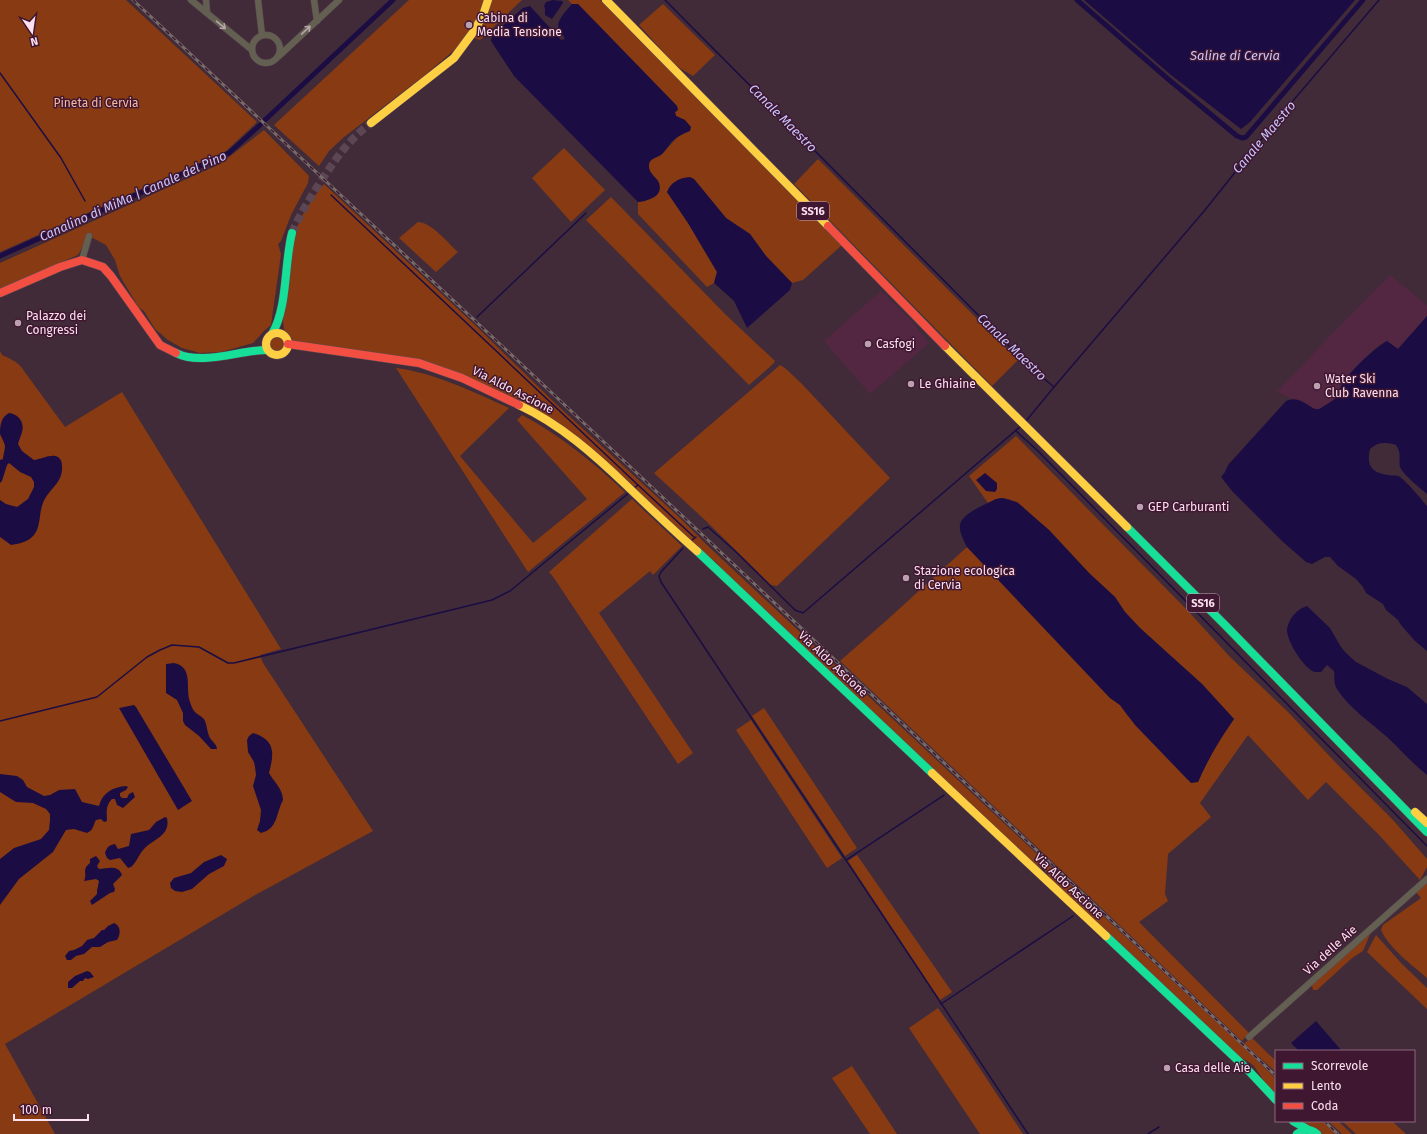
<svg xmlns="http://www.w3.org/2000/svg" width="1427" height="1134" viewBox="0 0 1427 1134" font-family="'Fira Sans',sans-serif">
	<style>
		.built { fill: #532642 }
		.green { fill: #883b12 }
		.water { fill: #1b0d43 }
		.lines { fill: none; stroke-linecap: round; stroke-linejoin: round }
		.stream { stroke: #1b0d43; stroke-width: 1.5 }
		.canal { stroke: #1b0d43; stroke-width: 5 }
		.secondary-tunnel { stroke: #5d4654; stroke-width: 8; stroke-dasharray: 8 4; stroke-linecap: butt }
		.street-casing { stroke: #5d4a55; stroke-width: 7 }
		.fast-casing { stroke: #5d4a55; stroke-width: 9 }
		.slow-casing { stroke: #5d4a55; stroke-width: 9 }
		.jam-casing { stroke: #5d4a55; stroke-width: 9 }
		.street { stroke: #635f51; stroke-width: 6 }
		.fast { stroke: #16e098; stroke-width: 8 }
		.slow { stroke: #ffcf43; stroke-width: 8 }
		.jam { stroke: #f24e42; stroke-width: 8 }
		.rail-casing { stroke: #756c69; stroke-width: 3 }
		.rail { stroke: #401731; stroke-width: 1.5; stroke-dasharray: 4.5; stroke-linecap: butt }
		.oneway { stroke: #b7a6a8 }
		.poi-dot { fill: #bba1af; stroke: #401731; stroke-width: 1.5 }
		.labels { text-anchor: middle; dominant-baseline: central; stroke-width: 3; stroke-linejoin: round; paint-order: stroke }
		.shield { fill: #401731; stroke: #c4a4b6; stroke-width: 1 }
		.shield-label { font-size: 11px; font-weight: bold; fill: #fce0ef }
		.poi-label { font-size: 12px; fill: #fce0ef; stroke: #401731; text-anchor: start }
		.park-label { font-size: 12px; fill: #f6b99f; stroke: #401731 }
		.street-label { font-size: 12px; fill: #fce0ef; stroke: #401731 }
		.water-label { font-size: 13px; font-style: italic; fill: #c6c6ff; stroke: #401731 }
	</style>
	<rect width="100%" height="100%" fill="#412b39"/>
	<!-- built -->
	<g class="built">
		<polygon points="1390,275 1427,305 1427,316 1398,349 1387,341 1377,346 1353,371 1341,387 1339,396 1320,409 1315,409 1305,403 1292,399 1277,392 1328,338"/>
		<polygon points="881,291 911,320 929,343 870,394 824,341"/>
	</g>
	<!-- green -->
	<g class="green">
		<polygon points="0,0 126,0 257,122 226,151 0,252"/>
		<polygon points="409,0 485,0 479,17 459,46 425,75 344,137 329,151 319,166 274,125"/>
		<polygon points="491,0 522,0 480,40 472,37 486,18"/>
		<path d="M 568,0 L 600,0 L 842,245 L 803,280 L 792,283 L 766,256 L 750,234 L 726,218 L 694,179 L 667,192 L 688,223 L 717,272 L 714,283 L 707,287 L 638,214 L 638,202 L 646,201 L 659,183 C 654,176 642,166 653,159 C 655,157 659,157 661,155 C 669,148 673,140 682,134 L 685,120 L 676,116 L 675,112 L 678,110 L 677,106 L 578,4 L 572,4 Z"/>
		<polygon points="663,4 715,55 693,76 676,66 639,25"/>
		<polygon points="264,130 309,176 308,183 291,215 281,241 278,244 281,254 271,325 264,331 253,343 221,352 200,353 182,348 168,340 155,329 144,311 139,308 120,276 115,260 106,245 89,236 78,255 0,289 0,263 220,164"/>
		<polygon points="564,148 605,190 571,222 532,178"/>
		<polygon points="818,159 1018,360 992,386 794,184"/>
		<path d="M 324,184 L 475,325 L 557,405 L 680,518 L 707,545 L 1242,1046 L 1276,1079 L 1276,1096 L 1264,1081 L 1254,1066 L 1249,1062 L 1236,1055 L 1057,886 L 1044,870 L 1030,861 L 730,579 L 717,563 L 702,552 L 636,490 L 517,399 L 464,375 L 389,355 L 292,341 L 284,329 L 283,321 C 286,290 287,248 300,220 C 306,208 315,195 324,184 Z"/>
		<polygon points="611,197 725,314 775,361 773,364 749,385 586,220"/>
		<path d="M 418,222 C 431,222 448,243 458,252 L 436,272 L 399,238 Z"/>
		<circle cx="277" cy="344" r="9"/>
		<path d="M 0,351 L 2,355 C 11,359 20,363 24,371 L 65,427 L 122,392 L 281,649 L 260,655 L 263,663 L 373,831 L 257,894 L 5,1044 L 55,1134 L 0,1134 Z"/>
		<polygon points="780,365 785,368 802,384 890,478 777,586 771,585 705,520 654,473"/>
		<path d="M 396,368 C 435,373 474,392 509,408 L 460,456 L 533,543 L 587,499 L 517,420 L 522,415 C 560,435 594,463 625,492 L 528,572 Z"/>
		<path d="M 1016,436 L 1188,611 L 1230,657 L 1288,712 L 1336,763 L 1393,820 L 1427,859 L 1427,867 L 1420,880 L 1380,836 L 1326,782 L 1308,800 L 1248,735 L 1200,803 L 1211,817 L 1168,854 L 1165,894 L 1168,901 L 1139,922 L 1249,1033 L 1242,1041 L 840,661 L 887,620 L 967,547 L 1110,698 L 1120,705 L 1127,715 L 1187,779 L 1198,782 C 1208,759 1220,739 1234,719 L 1202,684 L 1140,628 L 1125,612 L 1115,597 L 1089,573 L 1049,530 L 1034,518 L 1023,507 L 1009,499 L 1002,498 L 996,499 L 988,503 L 969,476 Z"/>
		<polygon points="632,499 682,546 653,575 650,571 599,613 693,753 678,764 554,578 549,572"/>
		<polygon points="764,708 857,848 845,856 752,716"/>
		<polygon points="751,720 842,858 827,868 736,730"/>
		<polygon points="857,855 952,992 940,1000 848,861"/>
		<path d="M 1427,882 L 1427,978 C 1412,965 1389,948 1381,930 L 1383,925 L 1421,898 L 1416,892 Z"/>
		<polygon points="1371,932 1363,951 1352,958 1317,990 1313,990 1312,985"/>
		<polygon points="1376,935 1402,964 1427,988 1427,1009 1367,952"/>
		<polygon points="938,1008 969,1052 1023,1134 980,1134 909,1028"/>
		<polygon points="1251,1037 1276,1061 1276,1072 1244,1044"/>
		<polygon points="852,1066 897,1134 870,1134 832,1078"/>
		<polygon points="1297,1121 1322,1121 1336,1134 1319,1134"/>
		<polygon points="1328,1121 1338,1121 1352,1134 1342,1134"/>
		<polygon points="1342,1121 1392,1121 1406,1134 1356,1134"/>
	</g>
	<!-- water -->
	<g class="water">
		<polygon points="553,0 562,1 563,3 552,19 545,15 545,8 544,6 546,2"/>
		<polygon points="1084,0 1355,0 1250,122 1241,129 1171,75"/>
		<path d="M 572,4 L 578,4 L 677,106 L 678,110 L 675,112 L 676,116 L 685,120 L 691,127 L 690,131 C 685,133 680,135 676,138 C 670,142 667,149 662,154 C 657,158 649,158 649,165 C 648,174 657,177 659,183 C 664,197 647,201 638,202 L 514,76 L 491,41 L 492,35 L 523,8 L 530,6 L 561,40 L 565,39 C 564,36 561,33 559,30 C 555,21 567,10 572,4 Z"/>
		<path d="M 690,177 L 694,179 L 726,218 L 750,234 L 766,256 L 792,283 L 790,290 L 747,328 L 734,301 L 714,283 L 717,272 L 688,223 L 667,192 C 671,182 679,178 690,177 Z"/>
		<path d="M 1427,316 L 1427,494 C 1420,488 1406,477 1401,469 C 1397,461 1403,455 1396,445 C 1385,442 1378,442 1370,449 C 1366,466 1372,473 1388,475 C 1391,476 1395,475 1398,476 C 1404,478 1422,500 1427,506 L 1427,651 L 1415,641 L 1401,625 L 1398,620 L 1386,610 L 1383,604 L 1366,593 L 1363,587 L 1356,579 L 1338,566 L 1330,557 L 1325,557 L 1312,564 L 1306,562 L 1282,541 L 1232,491 L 1221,477 L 1225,472 L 1228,465 L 1286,401 C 1302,394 1311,412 1319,409 C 1323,407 1335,399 1339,396 C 1339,393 1340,389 1341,386 C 1348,373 1374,348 1387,341 L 1398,349 Z"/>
		<path d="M 9,413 C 18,414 25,422 22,432 C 21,436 19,440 18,444 L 22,451 L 34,460 C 41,459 52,453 58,457 C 61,459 62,462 62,466 C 63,484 49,488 43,503 C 38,515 42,529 31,538 C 26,542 18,544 11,545 L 0,537 L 0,500 L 6,504 L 17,507 L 28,499 L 34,487 L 34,482 L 31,477 L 20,472 L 9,463 L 7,465 L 2,481 L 0,483 L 0,460 L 3,459 C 3,455 5,450 5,446 C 4,441 2,439 0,434 C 0,425 1,417 9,413 Z"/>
		<polygon points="985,473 997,483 997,489 995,492 986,491 976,480"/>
		<path d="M 1002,498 L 1017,502 L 1049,530 L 1089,573 L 1115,597 L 1125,612 L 1140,628 L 1202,684 L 1234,719 C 1220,739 1208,759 1198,782 L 1191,783 L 1135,725 L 1120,705 L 1110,698 L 967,547 C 964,541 959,532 960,525 C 961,514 986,504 996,499 Z"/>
		<path d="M 1307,606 L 1330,628 L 1341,647 L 1346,653 L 1356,662 L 1388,679 L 1407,687 L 1427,704 L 1427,775 C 1413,764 1401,750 1387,737 C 1370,722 1349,708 1337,689 C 1333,683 1335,677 1334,671 L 1327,665 L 1321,672 C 1320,672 1316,672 1315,672 C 1304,669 1286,640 1287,629 C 1289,618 1297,609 1307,606 Z"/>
		<path d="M 174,663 C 194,667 185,688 190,702 C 191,705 192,708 194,711 C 197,715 203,716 205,721 C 207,726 207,731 209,736 C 211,741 217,744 217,749 L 211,749 L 199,736 L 185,725 L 183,721 L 183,713 L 177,700 L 166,693 L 166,664 Z"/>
		<polygon points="134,705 136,707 192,801 178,810 119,708"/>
		<path d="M 253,733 C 276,740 274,754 269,773 C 274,782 283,789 283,800 C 276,813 278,829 261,833 L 257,830 L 260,821 L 261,810 L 253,786 L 256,775 L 255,767 L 254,762 L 248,752 L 247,740 L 249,736 Z"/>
		<path d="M 0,774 L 17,776 L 23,780 L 27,787 L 44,796 L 50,795 L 59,790 L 75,789 L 82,802 L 99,806 C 102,793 113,787 126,786 L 128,787 L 126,790 L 120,793 L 120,796 L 122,798 L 127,798 L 129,794 L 133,792 L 135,797 L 123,808 L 117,805 L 115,799 L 112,799 C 105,806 107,812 107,821 L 104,822 L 101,819 L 96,820 C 93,825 94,830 87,833 L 74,829 L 66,830 L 53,852 L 19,879 L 0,905 L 0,859 L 14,848 L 41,839 L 49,830 L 50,820 L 50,814 L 46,809 L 33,803 L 16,802 L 0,792 Z"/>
		<path d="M 165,817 L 167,818 C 171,836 153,839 144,849 C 139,854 137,862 131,867 L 128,868 L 120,858 L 110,860 L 107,858 L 105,853 C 107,847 109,845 115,844 L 118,849 L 129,846 L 131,834 L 149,830 L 156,822 Z"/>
		<polygon points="221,855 227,859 224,866 209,874 192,889 182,892 175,891 171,888 170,883 174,878 191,873 204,862"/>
		<path d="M 96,856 L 100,861 L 97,866 L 99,869 C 107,869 118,864 122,875 L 113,884 L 115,889 L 114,892 L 110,893 L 92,905 L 90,901 L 97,894 L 97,891 L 99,881 L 96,879 L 84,881 C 88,873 81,870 90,863 L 90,859 Z"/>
		<path d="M 114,923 C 121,926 121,934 117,940 L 108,942 L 100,947 L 92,947 L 84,954 L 76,956 L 71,960 L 67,960 L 65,956 L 69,951 L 74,950 L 82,946 L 87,940 L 94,938 L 102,930 L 104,930 L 108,926 Z"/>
		<polygon points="87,971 90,972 94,977 88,979 85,978 83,981 80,981 72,988 68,988 68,982 75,976"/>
		<polygon points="1316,1021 1342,1051 1299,1051 1291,1043"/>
	</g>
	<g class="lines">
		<!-- stream -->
		<g class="stream">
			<polyline points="665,0 1006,343 1042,377 1054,387 1205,210 1280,116 1379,0"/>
			<polyline points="0,73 61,158 85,201"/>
			<polyline points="331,195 638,485"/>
			<polyline points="477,317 586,213"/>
			<polyline points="1026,421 1054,387"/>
			<polyline points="1016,431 1038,451 1427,846"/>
			<polyline points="634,488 638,485 694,537"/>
			<polyline points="703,529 708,527 734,550 795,610 803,613 1021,426"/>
			<polyline points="692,540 696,537"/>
			<polyline points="683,548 661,572 659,576 661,582 1028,1134"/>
			<polyline points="0,721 97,697 147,657 160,650 172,645 199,647 228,663 234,663 492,600 510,591 630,492"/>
			<polyline points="846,860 944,795"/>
			<polyline points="941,1004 1073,916"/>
			<polyline points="1148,1134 1159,1127"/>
		</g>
		<!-- canal -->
		<g class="canal">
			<polyline points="1077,0 1168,79 1237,136 1242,138 1246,137 1363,0"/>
			<polyline points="265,120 393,0"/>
			<polyline points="0,256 229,153 260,125"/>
		</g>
		<!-- secondary-tunnel -->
		<path class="secondary-tunnel" d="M 292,233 C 299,216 309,200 319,184 C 335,160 348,140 371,123"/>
		<!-- street casing -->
		<g class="street-casing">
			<g id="street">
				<polyline points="191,0 252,50"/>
				<polyline points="206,0 207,13"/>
				<polyline points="258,0 262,35"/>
				<polyline points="314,0 317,21"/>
				<circle cx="266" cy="49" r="14"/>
				<polyline points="279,56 339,0"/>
				<polyline points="82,260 89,236"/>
				<polyline points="1249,1037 1427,879"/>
			</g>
		</g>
		<!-- fast casing -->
		<g class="fast-casing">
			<g id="fast">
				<path d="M 272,334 C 288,307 284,264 292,233"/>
				<path d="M 176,353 C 201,366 240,350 267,350"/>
				<polyline points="1127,527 1226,626 1427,832"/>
				<polyline points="697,551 932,773"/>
				<polyline points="1106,936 1247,1069 1276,1100"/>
				<polyline points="1293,1121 1307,1129"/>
				<path d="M 1297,1134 C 1304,1129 1310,1128 1317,1134"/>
			</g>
		</g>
		<!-- slow casing -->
		<g class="slow-casing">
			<g id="slow">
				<polyline points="606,0 828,226"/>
				<polyline points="371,123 454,58 474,31 483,15 488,0"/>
				<circle cx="277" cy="344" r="11"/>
				<polyline points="945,346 1127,527"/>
				<path d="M 519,405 C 560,424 595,455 627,486 C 650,508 673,530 697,551"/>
				<polyline points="932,773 1106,936"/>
				<polyline points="1415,812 1427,823"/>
			</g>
		</g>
		<!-- jam casing -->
		<g class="jam-casing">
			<g id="jam">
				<polyline points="828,226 945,346"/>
				<polyline points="0,293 60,267 82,260 103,267 111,276 160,345 176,353"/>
				<polyline points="288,344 419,363 462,378 519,405"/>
			</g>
		</g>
		<!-- street -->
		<use href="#street" class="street"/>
		<!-- fast -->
		<use href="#fast" class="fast"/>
		<!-- slow -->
		<use href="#slow" class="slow"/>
		<!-- jam -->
		<use href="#jam" class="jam"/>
		<!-- rail casing -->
		<g class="rail-casing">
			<g id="rail">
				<polyline points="133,0 300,157 517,360 1276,1076"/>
				<polyline points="1324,1121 1338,1134"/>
			</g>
		</g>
		<!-- rail -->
		<use href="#rail" class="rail"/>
	</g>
	<!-- one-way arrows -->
	<defs><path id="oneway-shaft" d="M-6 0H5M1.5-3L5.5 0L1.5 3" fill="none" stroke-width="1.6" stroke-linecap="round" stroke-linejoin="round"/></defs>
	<g class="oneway">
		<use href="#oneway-shaft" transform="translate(221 25) rotate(40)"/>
		<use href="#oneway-shaft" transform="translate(306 30) rotate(-43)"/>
	</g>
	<!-- markers -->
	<g class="poi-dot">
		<circle cx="469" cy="25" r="4"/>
		<circle cx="18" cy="323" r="4"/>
		<circle cx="868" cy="344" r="4"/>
		<circle cx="911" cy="384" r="4"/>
		<circle cx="1317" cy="386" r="4"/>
		<circle cx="1140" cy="507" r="4"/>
		<circle cx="906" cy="578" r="4"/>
		<circle cx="1167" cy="1068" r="4"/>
	</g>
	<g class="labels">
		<!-- shield labels -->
		<g class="shield">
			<rect x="797" y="202" width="32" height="18" rx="3"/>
			<rect x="1187" y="594" width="32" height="18" rx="3"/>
		</g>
		<g class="shield-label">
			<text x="813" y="211">SS16</text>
			<text x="1203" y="603">SS16</text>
		</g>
		<!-- poi labels -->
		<g class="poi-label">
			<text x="477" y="18">Cabina di<tspan x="477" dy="14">Media Tensione</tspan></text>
			<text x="26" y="316">Palazzo dei<tspan x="26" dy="14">Congressi</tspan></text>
			<text x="876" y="344">Casfogi</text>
			<text x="1325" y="379">Water Ski<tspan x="1325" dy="14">Club Ravenna</tspan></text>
			<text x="919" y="384">Le Ghiaine</text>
			<text x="1148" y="507">GEP Carburanti</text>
			<text x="914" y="571">Stazione ecologica<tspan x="914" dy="14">di Cervia</tspan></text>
			<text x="1175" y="1068">Casa delle Aie</text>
		</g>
		<!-- park labels -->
		<g class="park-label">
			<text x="96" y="103">Pineta di Cervia</text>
		</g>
		<!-- street labels -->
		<g class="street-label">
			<text transform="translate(513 390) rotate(27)">Via Aldo Ascione</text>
			<text transform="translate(833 664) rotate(43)">Via Aldo Ascione</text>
			<text transform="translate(1069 886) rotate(43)">Via Aldo Ascione</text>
			<text transform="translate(1330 950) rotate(-42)">Via delle Aie</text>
		</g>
		<!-- water labels -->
		<g class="water-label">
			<text x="1235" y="55">Saline di Cervia</text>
			<text transform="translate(783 118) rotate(45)">Canale Maestro</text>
			<text transform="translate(1264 137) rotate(-50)">Canale Maestro</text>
			<text transform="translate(133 196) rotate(-24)">Canalino di MiMa | Canale del Pino</text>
			<text transform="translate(1012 347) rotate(44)">Canale Maestro</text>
		</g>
	</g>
	<!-- legend -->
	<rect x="1275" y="1050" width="140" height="72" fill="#401731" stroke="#8b677d"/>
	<rect x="1283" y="1063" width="20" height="6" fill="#16e098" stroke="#8b677d"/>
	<text x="1311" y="1070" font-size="12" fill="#fce0ef">Scorrevole</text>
	<rect x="1283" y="1083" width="20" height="6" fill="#ffcf43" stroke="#8b677d"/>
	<text x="1311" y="1090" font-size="12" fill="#fce0ef">Lento</text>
	<rect x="1283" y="1103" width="20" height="6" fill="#f24e42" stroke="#8b677d"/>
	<text x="1311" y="1110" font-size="12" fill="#fce0ef">Coda</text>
	<!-- north arrow -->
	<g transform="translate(32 32) rotate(167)" stroke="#401731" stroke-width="3" paint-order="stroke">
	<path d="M0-3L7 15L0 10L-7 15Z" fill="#fce0ef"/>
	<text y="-6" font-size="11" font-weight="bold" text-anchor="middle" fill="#fce0ef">N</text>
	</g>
	<!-- scale -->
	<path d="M14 1114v6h74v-6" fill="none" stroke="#fce0ef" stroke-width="2"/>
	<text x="20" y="1114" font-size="12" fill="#fce0ef" stroke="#401731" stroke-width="3" paint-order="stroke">100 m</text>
</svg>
